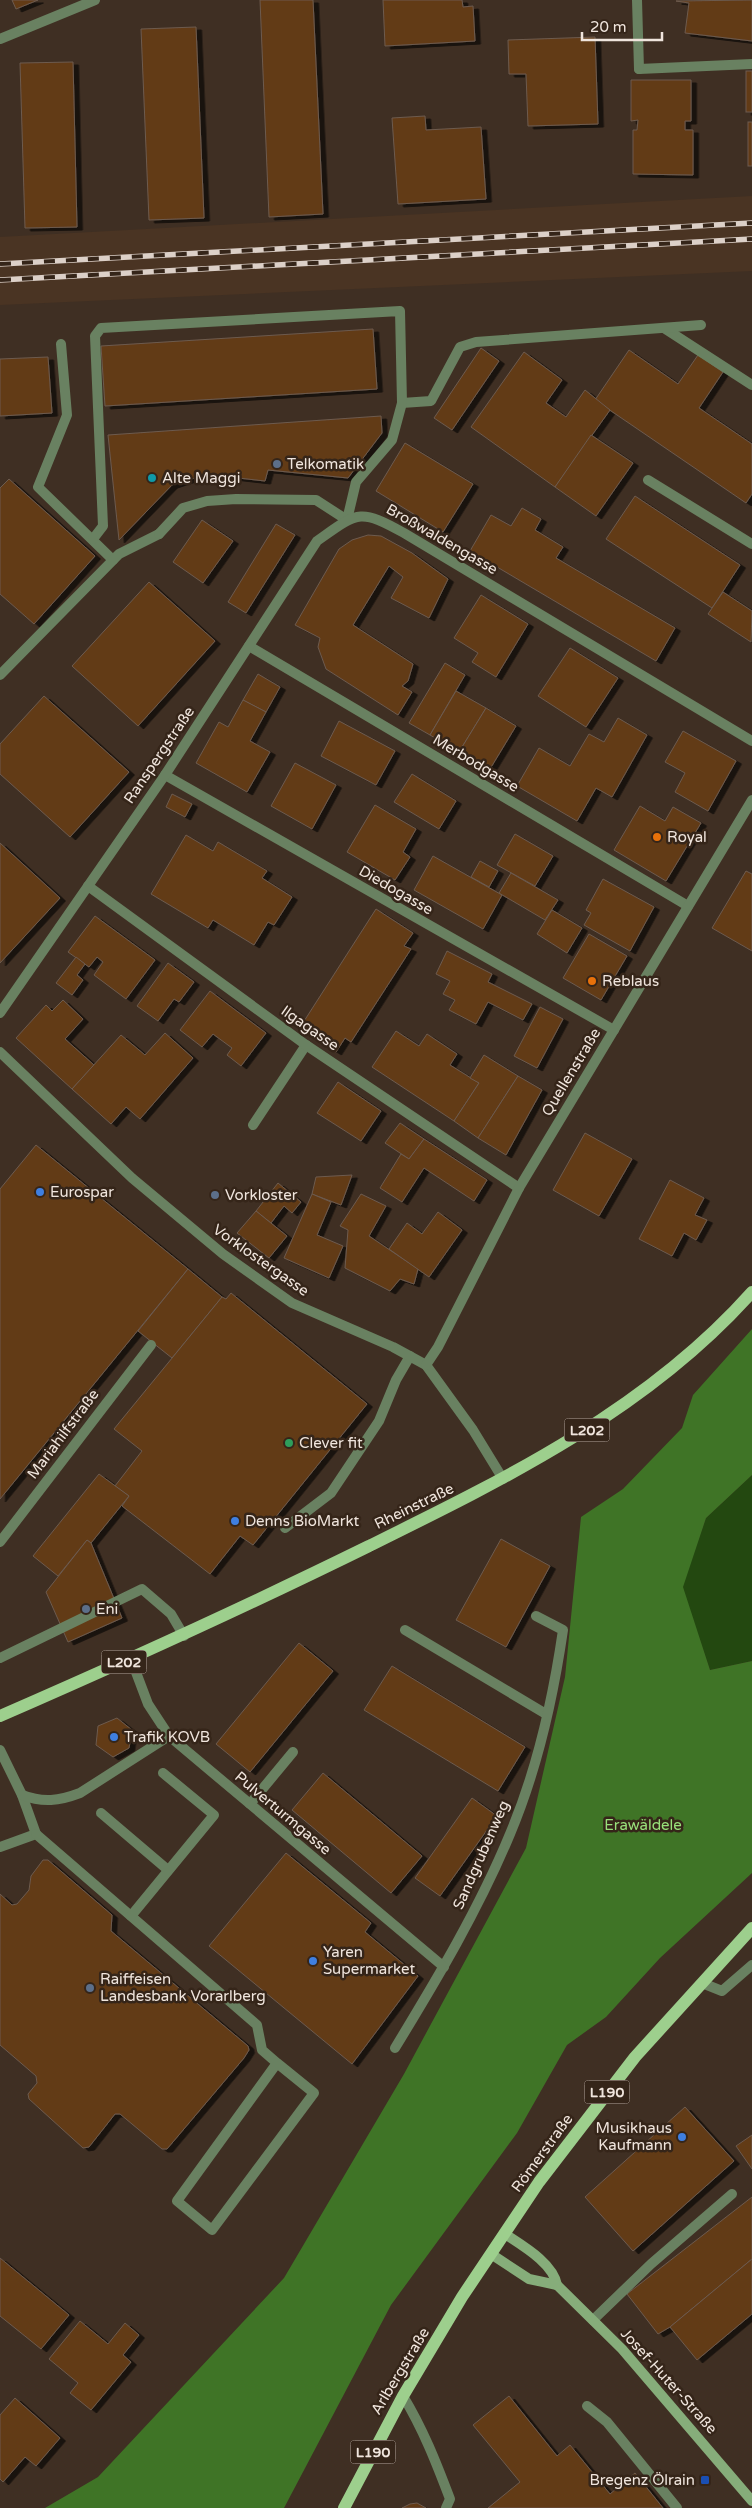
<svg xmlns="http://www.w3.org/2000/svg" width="752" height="2508" viewBox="0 0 752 2508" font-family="'Varela Round',sans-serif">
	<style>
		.built { fill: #4a3423 }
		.green { fill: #234810 }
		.forest { fill: #3f7426 }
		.building { fill: #623a18; stroke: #6d5b4e; filter: url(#shadow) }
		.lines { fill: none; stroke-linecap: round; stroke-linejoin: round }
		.lane { stroke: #698161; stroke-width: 10 }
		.street { stroke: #698161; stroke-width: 10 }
		.secondary { stroke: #86ad7a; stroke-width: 10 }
		.primary { stroke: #9dcf8d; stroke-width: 12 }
		.rail-casing { stroke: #dcd0c8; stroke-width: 5.5 }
		.rail { stroke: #352519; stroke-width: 4; stroke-dasharray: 11; stroke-linecap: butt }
		.service-dot { fill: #5c6f8a; stroke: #352519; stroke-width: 2 }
		.culture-dot { fill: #0f9aa8; stroke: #352519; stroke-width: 2 }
		.food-dot { fill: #e8710a; stroke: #352519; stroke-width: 2 }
		.shop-dot { fill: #3f7fe0; stroke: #352519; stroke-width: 2 }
		.leisure-dot { fill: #2e9e5b; stroke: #352519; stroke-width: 2 }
		.transit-dot { fill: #1a4fb4; stroke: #352519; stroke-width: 2 }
		.labels { text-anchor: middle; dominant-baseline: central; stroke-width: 5; stroke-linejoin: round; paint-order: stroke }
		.shield { fill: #352519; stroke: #b8aba2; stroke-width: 1 }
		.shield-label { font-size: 14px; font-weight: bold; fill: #f0e5dd }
		.poi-label { font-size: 15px; fill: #f0e5dd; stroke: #352519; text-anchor: start }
		.street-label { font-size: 15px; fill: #f0e5dd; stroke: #352519 }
		.park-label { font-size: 15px; fill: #98e07a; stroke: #352519 }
	</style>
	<defs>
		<filter id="shadow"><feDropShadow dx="5.5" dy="3" stdDeviation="0" flood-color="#0009"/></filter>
	</defs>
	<rect width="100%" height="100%" fill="#3f2f23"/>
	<!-- built -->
	<polygon class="built" points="752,196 752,271 0,305 0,237"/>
	<!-- green -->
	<polygon class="green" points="752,1475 752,1661 710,1670 682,1587 706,1518"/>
	<!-- forest -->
	<polygon class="forest" points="752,1329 752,1475 706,1518 683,1587 710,1670 752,1661 752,1873 660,1958 606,2017 567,2045 517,2133 391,2305 284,2508 45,2508 98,2477 284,2278 404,2074 526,1848 565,1677 581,1517 623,1489 682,1428 693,1395"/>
	<!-- building -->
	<g class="building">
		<polygon points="12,0 38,0 16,9"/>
		<polygon points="260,0 313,0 323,214 269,217"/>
		<polygon points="383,0 462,0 463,7 473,6 475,41 385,46"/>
		<polygon points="752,0 752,41 685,33 689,3 676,1"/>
		<polygon points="196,27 204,218 149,220 141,29"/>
		<polygon points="595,37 598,124 528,126 526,74 509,74 508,40"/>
		<polygon points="73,62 77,227 25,228 20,63"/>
		<rect x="746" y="71" width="6" height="41"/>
		<polygon points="631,80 691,80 691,121 685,121 685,130 693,130 693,175 633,174 633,130 637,130 638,120 631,121"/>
		<polygon points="425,116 426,130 481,127 486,199 398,204 392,118"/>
		<rect x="748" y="122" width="4" height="44"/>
		<polygon points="373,329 377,389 105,406 101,346"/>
		<polygon points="481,348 499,361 452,430 434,418"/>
		<polygon points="629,350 678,384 698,355 723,372 699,408 752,444 752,494 746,503 595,400"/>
		<polygon points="524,352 562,380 546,403 566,417 585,390 610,410 555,487 471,427"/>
		<polygon points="48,357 52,413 0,416 0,359"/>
		<polygon points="381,416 382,433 348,478 268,470 265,481 212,475 190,479 172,485 119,540 108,435"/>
		<polygon points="591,435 633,463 596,516 555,487"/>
		<polygon points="405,443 473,484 443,532 376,491"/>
		<polygon points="9,479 95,556 34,624 0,594 0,488"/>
		<polygon points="635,496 740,565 712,608 606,539"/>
		<polygon points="522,508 541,519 535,530 563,547 556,558 675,628 656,661 470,551 491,515 511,526"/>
		<polygon points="202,520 233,541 203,583 173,562"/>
		<polygon points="276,524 295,535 246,613 228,602"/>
		<polygon points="368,535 381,536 412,553 448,579 429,618 391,598 403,577 389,566 353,625 413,664 408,681 402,686 412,692 398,715 326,669 318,647 320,638 295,625 339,549 352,540"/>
		<polygon points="149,582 215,641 138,726 72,666"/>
		<polygon points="723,592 752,611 751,642 708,614"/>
		<polygon points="481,595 528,624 496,677 472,662 478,653 454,638"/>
		<polygon points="570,648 618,678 586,727 538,696"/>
		<polygon points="445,663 465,675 430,735 409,723"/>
		<polygon points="258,674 280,687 266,712 243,700"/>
		<polygon points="456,691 486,708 459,752 430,735"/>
		<polygon points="44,696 129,772 70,837 0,774 0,744"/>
		<polygon points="243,700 266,712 250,741 270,752 247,792 196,763 219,722 228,727"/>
		<polygon points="486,708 516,726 490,769 459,752"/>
		<polygon points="618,718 647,735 612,797 596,788 577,821 517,786 539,748 570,766 589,734 604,742"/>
		<polygon points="339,721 395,751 376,785 321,756"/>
		<polygon points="683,731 736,761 708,811 675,792 685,773 665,762"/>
		<polygon points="295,763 336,785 312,829 271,806"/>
		<polygon points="412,774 456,801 439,829 394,802"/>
		<polygon points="172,794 192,804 185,817 166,807"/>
		<polygon points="375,805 416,829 403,852 410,857 395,880 347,852"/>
		<polygon points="640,806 665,821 673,807 701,823 666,881 614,850"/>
		<polygon points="515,834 553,856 535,886 497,865"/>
		<polygon points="186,835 213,851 218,842 267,871 262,878 292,897 274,925 268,922 254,945 213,920 208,928 151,894"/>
		<polygon points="0,843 60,898 0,963"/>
		<polygon points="433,856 502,895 483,929 414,890"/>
		<polygon points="480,861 498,871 489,887 471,877"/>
		<polygon points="746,871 752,874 752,951 712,928"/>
		<polygon points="511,873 558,900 545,920 499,893"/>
		<polygon points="603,879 654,907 630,951 584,925 591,913 586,910"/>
		<polygon points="376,909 413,933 404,946 411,949 351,1042 345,1038 336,1052 299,1029"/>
		<polygon points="552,910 582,928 567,953 537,934"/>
		<polygon points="95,916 155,960 126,999 94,975 103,962 97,957 89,967 68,952"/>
		<polygon points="589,934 627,956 601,1000 563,978"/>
		<polygon points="447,951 492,974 488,982 532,1004 523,1020 488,1002 476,1024 449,1010 455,1000 443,994 450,981 436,974"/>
		<polygon points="76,957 85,964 77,975 83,980 72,995 56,983"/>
		<polygon points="168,963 194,982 179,1002 174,999 158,1021 137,1006"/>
		<polygon points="210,991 266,1033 241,1066 227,1055 232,1048 213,1034 202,1047 180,1030"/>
		<polygon points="63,1000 83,1019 65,1039 94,1065 72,1089 16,1038 46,1005 52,1011"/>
		<polygon points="540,1007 563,1019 537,1068 514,1056"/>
		<polygon points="396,1031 419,1046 427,1034 457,1054 450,1065 479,1083 454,1121 372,1067"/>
		<polygon points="165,1033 193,1058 140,1119 126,1107 111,1124 72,1089 121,1035 145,1055"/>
		<polygon points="484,1055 518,1076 478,1138 454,1121 479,1083 470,1078"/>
		<polygon points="518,1076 542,1090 506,1155 478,1138"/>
		<polygon points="338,1082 381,1111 361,1141 317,1113"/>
		<polygon points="400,1123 424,1139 409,1159 385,1143"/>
		<polygon points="585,1133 632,1159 599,1216 553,1190"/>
		<polygon points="424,1139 487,1180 474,1201 424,1168 402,1202 380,1188 401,1154 409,1159"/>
		<polygon points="36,1145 188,1269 0,1499 0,1189"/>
		<polygon points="352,1175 341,1205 312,1194 316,1177"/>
		<polygon points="670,1180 704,1198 695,1215 707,1220 696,1240 684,1233 672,1256 639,1239"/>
		<polygon points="278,1183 301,1202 292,1213 284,1206 271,1223 256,1211"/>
		<polygon points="312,1194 331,1202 317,1235 343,1246 329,1278 284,1258"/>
		<polygon points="361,1194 386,1206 369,1236 418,1269 414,1284 400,1279 390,1291 345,1268 348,1230 340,1226"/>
		<polygon points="256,1211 287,1236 269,1258 237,1233"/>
		<polygon points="438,1212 462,1230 429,1277 389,1249 407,1223 422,1234"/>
		<polygon points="188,1269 222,1297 172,1358 138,1331"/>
		<polygon points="231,1293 367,1404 253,1545 240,1536 210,1574 122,1506 129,1496 115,1486 142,1451 114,1429 222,1297 226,1299"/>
		<polygon points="99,1474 129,1496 91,1543 87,1540 58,1576 33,1556"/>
		<polygon points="501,1539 550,1566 506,1647 456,1620"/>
		<polygon points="87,1540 91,1543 122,1618 68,1642 46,1592"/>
		<polygon points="299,1643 333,1671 250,1772 216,1744"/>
		<polygon points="392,1666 525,1747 498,1791 364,1710"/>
		<polygon points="117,1718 132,1730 129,1748 113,1757 96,1745 98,1726"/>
		<polygon points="323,1773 422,1856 391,1893 292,1810"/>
		<polygon points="472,1798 497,1816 440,1896 415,1878"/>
		<polygon points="286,1853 371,1923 365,1932 418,1976 352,2064 209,1946"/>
		<polygon points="43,1860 48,1860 112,1915 111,1931 248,2046 249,2050 244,2058 167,2149 162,2149 120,2114 115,2114 89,2147 83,2148 29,2099 28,2094 37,2083 36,2076 0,2045 0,1894 12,1905 17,1904 29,1890 31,1876"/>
		<polygon points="685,2107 734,2161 633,2251 585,2197"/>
		<polygon points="752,2135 752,2169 736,2146"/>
		<polygon points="752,2197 752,2259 670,2327 658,2334 627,2294"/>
		<polygon points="0,2258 69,2315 41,2349 0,2316"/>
		<polygon points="752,2259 752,2314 697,2360 670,2327"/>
		<polygon points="80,2321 108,2344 125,2323 139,2335 123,2355 131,2362 91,2410 70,2393 78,2383 49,2359"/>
		<polygon points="509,2396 557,2456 570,2445 610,2494 635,2473 663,2508 488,2508 520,2482 473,2425"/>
		<polygon points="15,2398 60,2438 36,2466 25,2457 3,2482 0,2479 0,2415"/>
		<polygon points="417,2503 426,2508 402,2508 410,2504"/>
	</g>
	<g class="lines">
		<!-- lane -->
		<g class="lane">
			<polyline points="639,69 752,64"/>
			<polyline points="664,328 752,385"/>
			<polyline points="61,344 67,415 38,487 113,560"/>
			<polyline points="402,403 431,401 460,347 476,342 701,325"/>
			<polyline points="648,480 752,544"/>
			<polyline points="93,539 103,526 95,336 101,328 400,311 402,403 392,440 356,482 347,520"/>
			<polyline points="0,675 119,554 159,534"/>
			<polyline points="253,1125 306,1045"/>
			<polyline points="285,1528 331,1493 379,1421 396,1380 410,1356"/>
			<polyline points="405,1630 546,1714"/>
			<polyline points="0,1658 142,1589 171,1614 184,1636"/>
			<polyline points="0,1750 22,1795 36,1834 0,1847"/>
			<path d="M 22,1795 C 43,1803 59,1801 80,1793 L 169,1736"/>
			<polyline points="250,1804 293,1752"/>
			<polyline points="101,1813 168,1870"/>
			<polyline points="36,1834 257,2025 262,2050 277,2063 177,2201 212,2230 314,2093 277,2063"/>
			<polyline points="131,1916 214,1815 163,1773"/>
			<polyline points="702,1983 722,1991 752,1965"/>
			<path d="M 395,2048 C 437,1979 479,1909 510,1834 C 537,1770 553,1699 563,1630 L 536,1616"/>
			<polyline points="593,2320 651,2264 732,2194"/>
			<path d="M 403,2396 C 423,2429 436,2462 450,2499 L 446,2508"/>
			<polyline points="587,2406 607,2422 677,2508"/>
		</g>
		<!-- street -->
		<g class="street">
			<polyline points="637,0 639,69"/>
			<polyline points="0,39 95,0"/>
			<polyline points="159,534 183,508 207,501 236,499 316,500 347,520"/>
			<polyline points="249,646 688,906"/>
			<polyline points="165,775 614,1030"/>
			<polyline points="88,886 306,1045 519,1188"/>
			<path d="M 0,1013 L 165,775 L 317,541 C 358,512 359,508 404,533 L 752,741"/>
			<polyline points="0,1052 132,1178 223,1254 292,1303 393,1347 426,1365 473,1430 503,1479"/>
			<polyline points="426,1365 438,1347 519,1188 752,800"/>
			<polyline points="0,1542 151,1345"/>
			<polyline points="131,1659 148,1704 169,1736 444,1967"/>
		</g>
		<!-- secondary -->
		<g class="secondary">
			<path d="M 505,2234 C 523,2246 553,2263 557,2285 L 622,2349 L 752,2501"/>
			<polyline points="491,2254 529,2279 557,2285"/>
		</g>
		<!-- primary -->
		<g class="primary">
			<path d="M 0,1716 C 124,1662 247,1606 369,1546 C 507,1478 648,1409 752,1292"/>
			<polyline points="344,2508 403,2396 462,2297 539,2182 635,2057 752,1928"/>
		</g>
		<!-- rail casing -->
		<g class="rail-casing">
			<g id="rail">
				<polyline points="0,264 752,223"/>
				<polyline points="0,280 752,239"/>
			</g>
		</g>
		<!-- rail -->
		<use href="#rail" class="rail"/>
	</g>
	<!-- markers -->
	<g class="service-dot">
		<circle cx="277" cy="464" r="5"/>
		<circle cx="215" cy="1195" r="5"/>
		<circle cx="86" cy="1609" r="5"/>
		<circle cx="90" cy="1988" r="5"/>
	</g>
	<circle class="culture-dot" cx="152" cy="478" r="5"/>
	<g class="food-dot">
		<circle cx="657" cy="837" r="5"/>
		<circle cx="592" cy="981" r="5"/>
	</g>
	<g class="shop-dot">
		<circle cx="40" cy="1192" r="5"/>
		<circle cx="235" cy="1521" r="5"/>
		<circle cx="114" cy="1737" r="5"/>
		<circle cx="313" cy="1961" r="5"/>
		<circle cx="682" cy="2137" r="5"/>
	</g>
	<circle class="leisure-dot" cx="289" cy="1443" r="5"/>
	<rect class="transit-dot" x="700" y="2475" width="10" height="10" rx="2.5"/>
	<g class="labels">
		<!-- shield labels -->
		<g class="shield">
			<rect x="564.5" y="1418.5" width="45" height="23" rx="4"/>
			<rect x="101.5" y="1650.5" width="45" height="23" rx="4"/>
			<rect x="584.5" y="2080.5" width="45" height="23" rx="4"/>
			<rect x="350.5" y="2440.5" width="45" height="23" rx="4"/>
		</g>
		<g class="shield-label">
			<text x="587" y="1430">L202</text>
			<text x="124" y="1662">L202</text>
			<text x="607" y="2092">L190</text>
			<text x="373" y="2452">L190</text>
		</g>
		<!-- poi labels -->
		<g class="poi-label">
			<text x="287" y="464">Telkomatik</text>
			<text x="162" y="478">Alte Maggi</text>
			<text x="667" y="837">Royal</text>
			<text x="602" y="981">Reblaus</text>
			<text x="50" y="1192">Eurospar</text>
			<text x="225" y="1195">Vorkloster</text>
			<text x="299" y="1443">Clever fit</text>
			<text x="245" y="1521">Denns BioMarkt</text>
			<text x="96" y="1609">Eni</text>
			<text x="124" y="1737">Trafik KOVB</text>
			<text x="323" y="1952">Yaren<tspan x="323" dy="17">Supermarket</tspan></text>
			<text x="100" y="1979">Raiffeisen<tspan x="100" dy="17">Landesbank Vorarlberg</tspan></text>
			<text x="672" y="2128" text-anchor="end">Musikhaus<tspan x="672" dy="17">Kaufmann</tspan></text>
			<text x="695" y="2480" text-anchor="end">Bregenz Ölrain</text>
		</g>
		<!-- street labels -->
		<g class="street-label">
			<text transform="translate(442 539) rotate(30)">Broßwaldengasse</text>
			<text transform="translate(159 755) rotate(-56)">Ranspergstraße</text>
			<text transform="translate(476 763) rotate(31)">Merbodgasse</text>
			<text transform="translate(396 890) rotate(30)">Diedogasse</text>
			<text transform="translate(310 1028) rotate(35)">Ilgagasse</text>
			<text transform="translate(571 1072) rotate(-59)">Quellenstraße</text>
			<text transform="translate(261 1260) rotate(35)">Vorklostergasse</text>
			<text transform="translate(63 1434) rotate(-53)">Mariahilfstraße</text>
			<text transform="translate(414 1506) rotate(-26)">Rheinstraße</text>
			<text transform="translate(283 1813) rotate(40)">Pulverturmgasse</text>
			<text transform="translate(481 1855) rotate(-66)">Sandgrubenweg</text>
			<text transform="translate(542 2153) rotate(-54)">Römerstraße</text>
			<text transform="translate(400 2371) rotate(-59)">Arlbergstraße</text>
			<text transform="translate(669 2381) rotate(48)">Josef-Huter-Straße</text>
		</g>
		<!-- park labels -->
		<g class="park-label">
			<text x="643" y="1825">Erawäldele</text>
		</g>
	</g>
	<!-- scale -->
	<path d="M582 32v8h80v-8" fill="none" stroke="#f0e5dd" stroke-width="2.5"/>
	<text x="590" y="32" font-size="15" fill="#f0e5dd" stroke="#352519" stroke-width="4" paint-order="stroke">20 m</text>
</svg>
